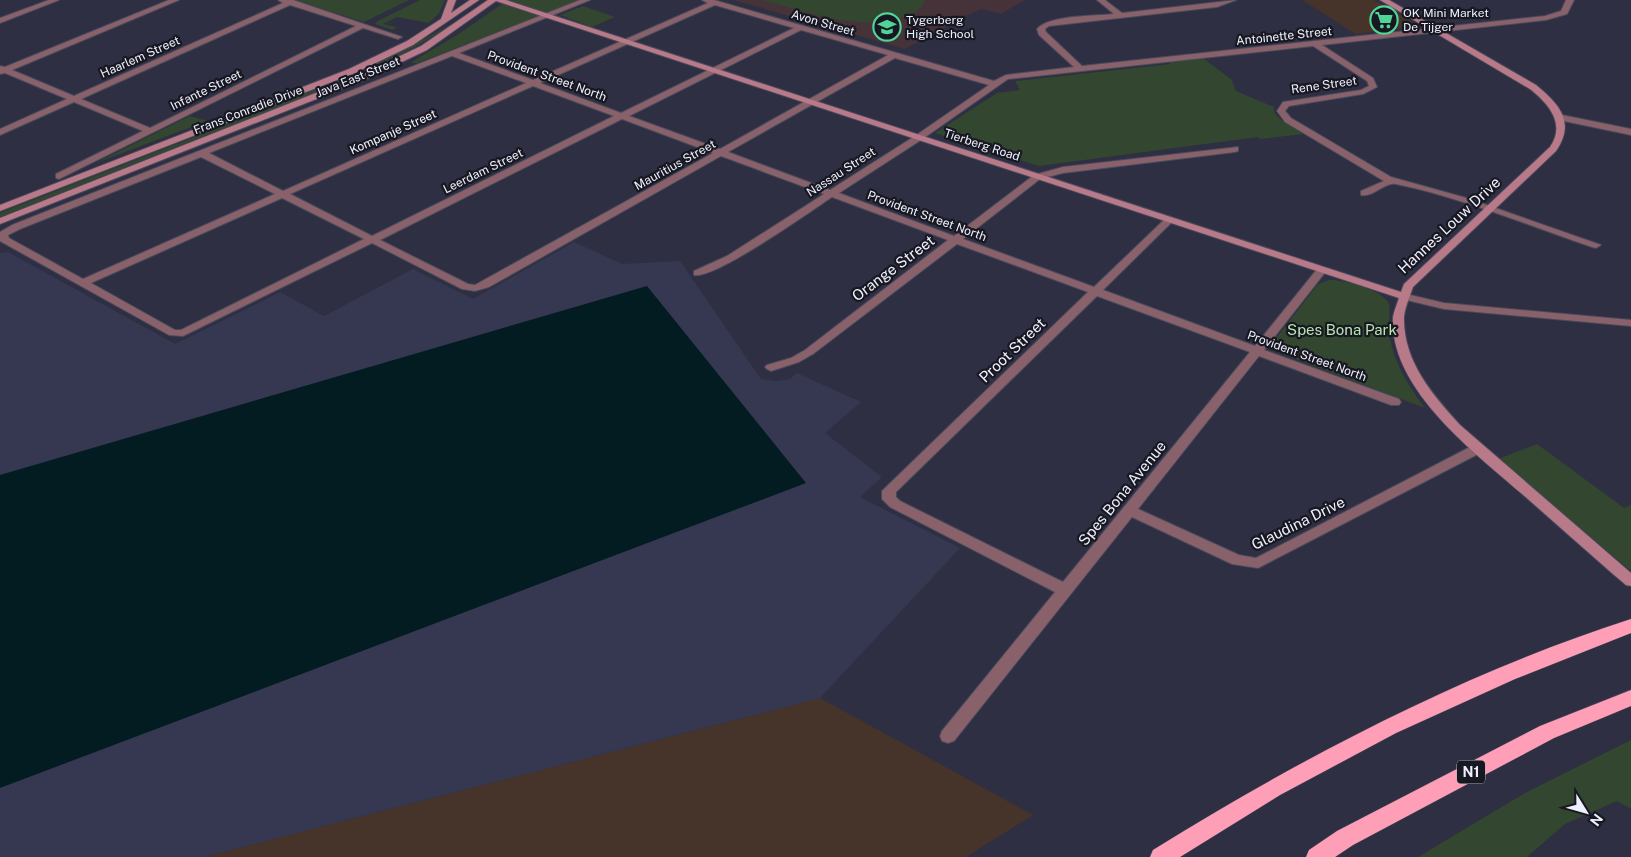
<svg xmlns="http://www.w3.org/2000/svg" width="1631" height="857" viewBox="0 0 1631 857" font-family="'Public Sans',sans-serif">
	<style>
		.commercial { fill: #46342b }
		.built { fill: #363851 }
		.education { fill: #463239 }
		.green { fill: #33462f }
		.water { fill: #021c22 }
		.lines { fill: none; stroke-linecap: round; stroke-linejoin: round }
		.street-casing { stroke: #494a5c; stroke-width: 2 }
		.secondary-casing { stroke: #494a5c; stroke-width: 2 }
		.highway-casing { stroke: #494a5c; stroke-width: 1 }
		.street { fill: #88616a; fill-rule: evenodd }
		.secondary { fill: #b87a89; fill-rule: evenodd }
		.highway { fill: #ff9fb7; fill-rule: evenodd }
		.labels { text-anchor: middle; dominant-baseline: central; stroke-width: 4.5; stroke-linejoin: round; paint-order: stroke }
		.far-poi-label { font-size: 12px; fill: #eff0fd; stroke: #171821; text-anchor: start }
		.far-street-label { font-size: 12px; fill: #eff0fd; stroke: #171821 }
		.shield { fill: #171821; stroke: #aeafbb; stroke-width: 1 }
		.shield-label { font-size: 14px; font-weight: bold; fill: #eff0fd }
		.street-label { font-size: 15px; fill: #eff0fd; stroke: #171821 }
		.park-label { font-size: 15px; fill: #b7e5af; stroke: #171821 }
	</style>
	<rect width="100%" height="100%" fill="#2e2f42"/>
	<!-- commercial -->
	<g class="commercial">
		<polygon points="1302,0 1374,0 1420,26 1356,34"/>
		<polygon points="820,698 1033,815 966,857 204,857"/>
	</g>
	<!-- built -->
	<polygon class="built" points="574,242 622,264 680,261 761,379 777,381 790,379 797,373 861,402 825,433 882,477 860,497 960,548 820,698 204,857 0,857 0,253 8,252 175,344 280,292 324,316 413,269 473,299"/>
	<!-- education -->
	<polygon class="education" points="733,0 1025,0 1001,14 981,9 976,11 905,49"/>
	<!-- green -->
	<g class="green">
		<polygon points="294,0 409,0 364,22"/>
		<polygon points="420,0 445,0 439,13 429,23 397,17 383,24 397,27 392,30 375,24 378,21"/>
		<polygon points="508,0 580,0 417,63 410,63 457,35"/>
		<path d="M 762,0 L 925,0 C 923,8 917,12 909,15 C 862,34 808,12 762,0 Z"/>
		<polygon points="583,6 615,17 592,27 560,15"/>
		<polygon points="459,20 417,46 361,74 0,217 0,213 348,77 391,57"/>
		<polygon points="1203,58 1231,79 1236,91 1274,107 1274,112 1280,119 1304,134 1260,139 1258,137 1039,166 935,133 997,93 1020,90 1015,81 1171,64 1169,62"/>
		<polygon points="190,116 207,121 96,163"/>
		<path d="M 1329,280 C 1341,279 1382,290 1388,302 C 1392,310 1387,324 1389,333 C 1393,361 1408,385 1425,408 L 1272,350 L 1270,346 L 1318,284 Z"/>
		<polygon points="1537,444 1624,508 1631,505 1631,571 1498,459"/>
		<polygon points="1631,740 1631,809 1617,801 1565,824 1527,857 1418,857 1525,793"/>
	</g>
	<!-- water -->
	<polygon class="water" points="647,286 806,483 0,788 0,475"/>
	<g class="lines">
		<!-- street casing -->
		<g class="street-casing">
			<g id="street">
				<polygon points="49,0 59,0 0,23 0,18"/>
				<path d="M 169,0 L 179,0 L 12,70 L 74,96 L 283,3 L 278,0 L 293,0 L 402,37 L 398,39 L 363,28 L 59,179 L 56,178 L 56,174 L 143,131 L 74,102 L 0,135 L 0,129 L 67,99 L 5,73 L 0,74 L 0,66 L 5,67 ZM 290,5 L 356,26 L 150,128 L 81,99 Z"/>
				<path d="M 580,0 L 590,0 L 459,53 L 533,80 L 708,3 L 702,0 L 714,0 L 994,81 L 1006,75 L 1074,67 L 1039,35 L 1037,29 C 1049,15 1095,16 1114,14 L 1097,0 L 1105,0 L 1122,13 L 1236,0 L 1217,7 L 1049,26 L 1045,29 L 1046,32 L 1082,66 L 1545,16 L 1561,11 L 1566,0 L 1574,0 L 1567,14 L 1546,20 L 1322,45 L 1373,78 L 1377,87 L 1363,94 L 1289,106 L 1285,111 L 1291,118 L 1391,177 L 1470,199 L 1601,245 L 1596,248 L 1592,247 C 1530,226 1460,197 1396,184 C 1384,182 1373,198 1361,195 L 1361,191 L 1384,181 L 1285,122 L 1277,111 L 1283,102 L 1361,90 L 1369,86 L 1367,81 L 1313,46 L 1008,79 L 921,140 L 839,193 L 954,236 L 1034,175 L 1063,167 L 1238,147 L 1238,151 L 1235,152 L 1063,173 L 1040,179 L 963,239 L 1094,287 L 1166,218 L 1172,218 L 1172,222 L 1103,290 L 1255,346 L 1318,268 L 1326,268 L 1327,270 L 1264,350 L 1399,399 L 1401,402 L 1399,405 L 1391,405 L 1259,356 L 1138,509 L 1239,555 L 1256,558 L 1472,446 L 1482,446 L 1483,449 L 1482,452 L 1258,568 L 1232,564 L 1132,517 L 954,741 L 948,743 L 942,741 L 940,736 L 942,731 L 1055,592 L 890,507 L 882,499 L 882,491 L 1088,292 L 957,244 L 813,354 L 799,362 L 771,371 L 767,369 L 765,367 L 767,365 L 791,358 L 805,350 L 948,240 L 832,197 C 811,211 714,280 694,275 L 694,271 L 727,256 L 824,194 L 721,156 L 489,287 L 475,291 L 462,289 L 372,243 L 183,336 L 169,335 L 0,241 L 0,232 L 12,225 ZM 715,5 L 794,28 L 621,113 L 540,83 ZM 801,30 L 888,55 L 720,149 L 629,116 ZM 452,56 L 526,83 L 283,191 L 209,153 ZM 895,58 L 989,85 L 915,136 L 830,190 L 728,152 ZM 533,86 L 614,116 L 372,236 L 290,194 ZM 622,119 L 713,153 L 475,285 L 468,284 L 380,240 ZM 201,157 L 275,194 L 83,279 L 9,238 L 8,235 L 20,229 ZM 282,198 L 364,239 L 181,330 L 175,330 L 91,283 ZM 1097,296 L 1250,352 L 1063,582 L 900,501 L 896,497 L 896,492 Z"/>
				<polygon points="1562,115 1631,129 1631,135 1559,120 1559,116"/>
				<polygon points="1402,293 1444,303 1631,320 1631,326 1444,309 1398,298 1397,296 1398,294"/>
			</g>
		</g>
		<!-- secondary casing -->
		<g class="secondary-casing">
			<g id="secondary">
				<polygon points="448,0 456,0 451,13 470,0 479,0 413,45 355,73 0,211 0,205 349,69 407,41 441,19"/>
				<path d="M 488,0 L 506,0 L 1401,292 L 1404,284 L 1550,147 C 1566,124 1549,104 1530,89 L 1380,0 L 1389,0 L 1536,85 C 1559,104 1576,122 1556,151 L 1413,287 C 1410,296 1405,307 1404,317 C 1403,361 1432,394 1460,425 L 1631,573 L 1631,586 L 1626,585 L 1613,574 C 1582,547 1552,520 1521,493 C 1473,451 1389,388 1393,317 C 1394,311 1397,304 1399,298 L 496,1 L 427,50 L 362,81 L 0,224 L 0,218 L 356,77 L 421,46 Z"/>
			</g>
		</g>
		<!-- highway casing -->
		<g class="highway-casing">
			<g id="highway">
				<path d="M 1631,619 L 1631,633 L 1515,679 L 1396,733 L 1280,795 L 1180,857 L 1150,857 L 1153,850 C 1303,757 1463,673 1631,619 Z"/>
				<polygon points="1631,690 1631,706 1554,738 1353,845 1335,857 1306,857 1309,850 1337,831 1540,726"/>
			</g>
		</g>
		<!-- street -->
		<use href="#street" class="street"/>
		<!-- secondary -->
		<use href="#secondary" class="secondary"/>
		<!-- highway -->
		<use href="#highway" class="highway"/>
	</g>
	<!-- icons -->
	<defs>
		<g id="supermarket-ring" transform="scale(1.4375)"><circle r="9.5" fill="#171821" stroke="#52d397" stroke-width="1.5"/><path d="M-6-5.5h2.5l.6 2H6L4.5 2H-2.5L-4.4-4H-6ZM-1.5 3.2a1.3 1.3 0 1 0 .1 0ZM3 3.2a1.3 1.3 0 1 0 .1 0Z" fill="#52d397"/></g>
		<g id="school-ring" transform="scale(1.4375)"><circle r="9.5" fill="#171821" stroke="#52d397" stroke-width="1.5"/><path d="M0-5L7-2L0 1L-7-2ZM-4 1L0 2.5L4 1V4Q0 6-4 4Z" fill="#52d397"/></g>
	</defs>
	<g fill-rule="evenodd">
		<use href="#supermarket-ring" x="1384" y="20"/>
		<use href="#school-ring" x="887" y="27"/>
	</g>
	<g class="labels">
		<!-- far-poi labels -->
		<g class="far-poi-label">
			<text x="1403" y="13">OK Mini Market<tspan x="1403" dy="14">De Tijger</tspan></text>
			<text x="906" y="20">Tygerberg<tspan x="906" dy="14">High School</tspan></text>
		</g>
		<!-- far-street labels -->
		<g class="far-street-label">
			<text transform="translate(823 23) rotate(16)">Avon Street</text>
			<text transform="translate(1284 36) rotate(-6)">Antoinette Street</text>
			<text transform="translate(140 57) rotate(-24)">Haarlem Street</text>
			<text transform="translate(547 76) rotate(20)">Provident Street North</text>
			<text transform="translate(358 77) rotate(-22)">Java East Street</text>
			<text transform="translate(1324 85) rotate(-8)">Rene Street</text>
			<text transform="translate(206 90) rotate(-26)">Infante Street</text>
			<text transform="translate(248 110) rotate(-21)">Frans Conradie Drive</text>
			<text transform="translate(393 132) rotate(-24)">Kompanje Street</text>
			<text transform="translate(982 145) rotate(18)">Tierberg Road</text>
			<text transform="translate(675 165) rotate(-29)">Mauritius Street</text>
			<text transform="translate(483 171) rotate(-26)">Leerdam Street</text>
			<text transform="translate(841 172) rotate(-33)">Nassau Street</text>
			<text transform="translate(927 216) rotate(20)">Provident Street North</text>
			<text transform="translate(1307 356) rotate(20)">Provident Street North</text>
		</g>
		<!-- shield labels -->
		<rect class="shield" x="1457" y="760.5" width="28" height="23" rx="4"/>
		<g class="shield-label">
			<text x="1471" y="772">N1</text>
		</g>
		<!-- street labels -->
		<g class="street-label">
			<text transform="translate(1449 225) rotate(-43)">Hannes Louw Drive</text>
			<text transform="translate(893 268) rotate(-37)">Orange Street</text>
			<text transform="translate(1012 350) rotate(-44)">Proot Street</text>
			<text transform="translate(1122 493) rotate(-51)">Spes Bona Avenue</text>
			<text transform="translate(1298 523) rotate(-26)">Glaudina Drive</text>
		</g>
		<!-- park labels -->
		<g class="park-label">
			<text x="1342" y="329">Spes Bona Park</text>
		</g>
	</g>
	<!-- north arrow -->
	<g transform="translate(1586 812) rotate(127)" stroke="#171821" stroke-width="4" paint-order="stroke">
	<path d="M0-4L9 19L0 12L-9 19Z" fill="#eff0fd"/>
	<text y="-8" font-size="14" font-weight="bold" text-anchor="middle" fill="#eff0fd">N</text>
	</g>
</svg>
